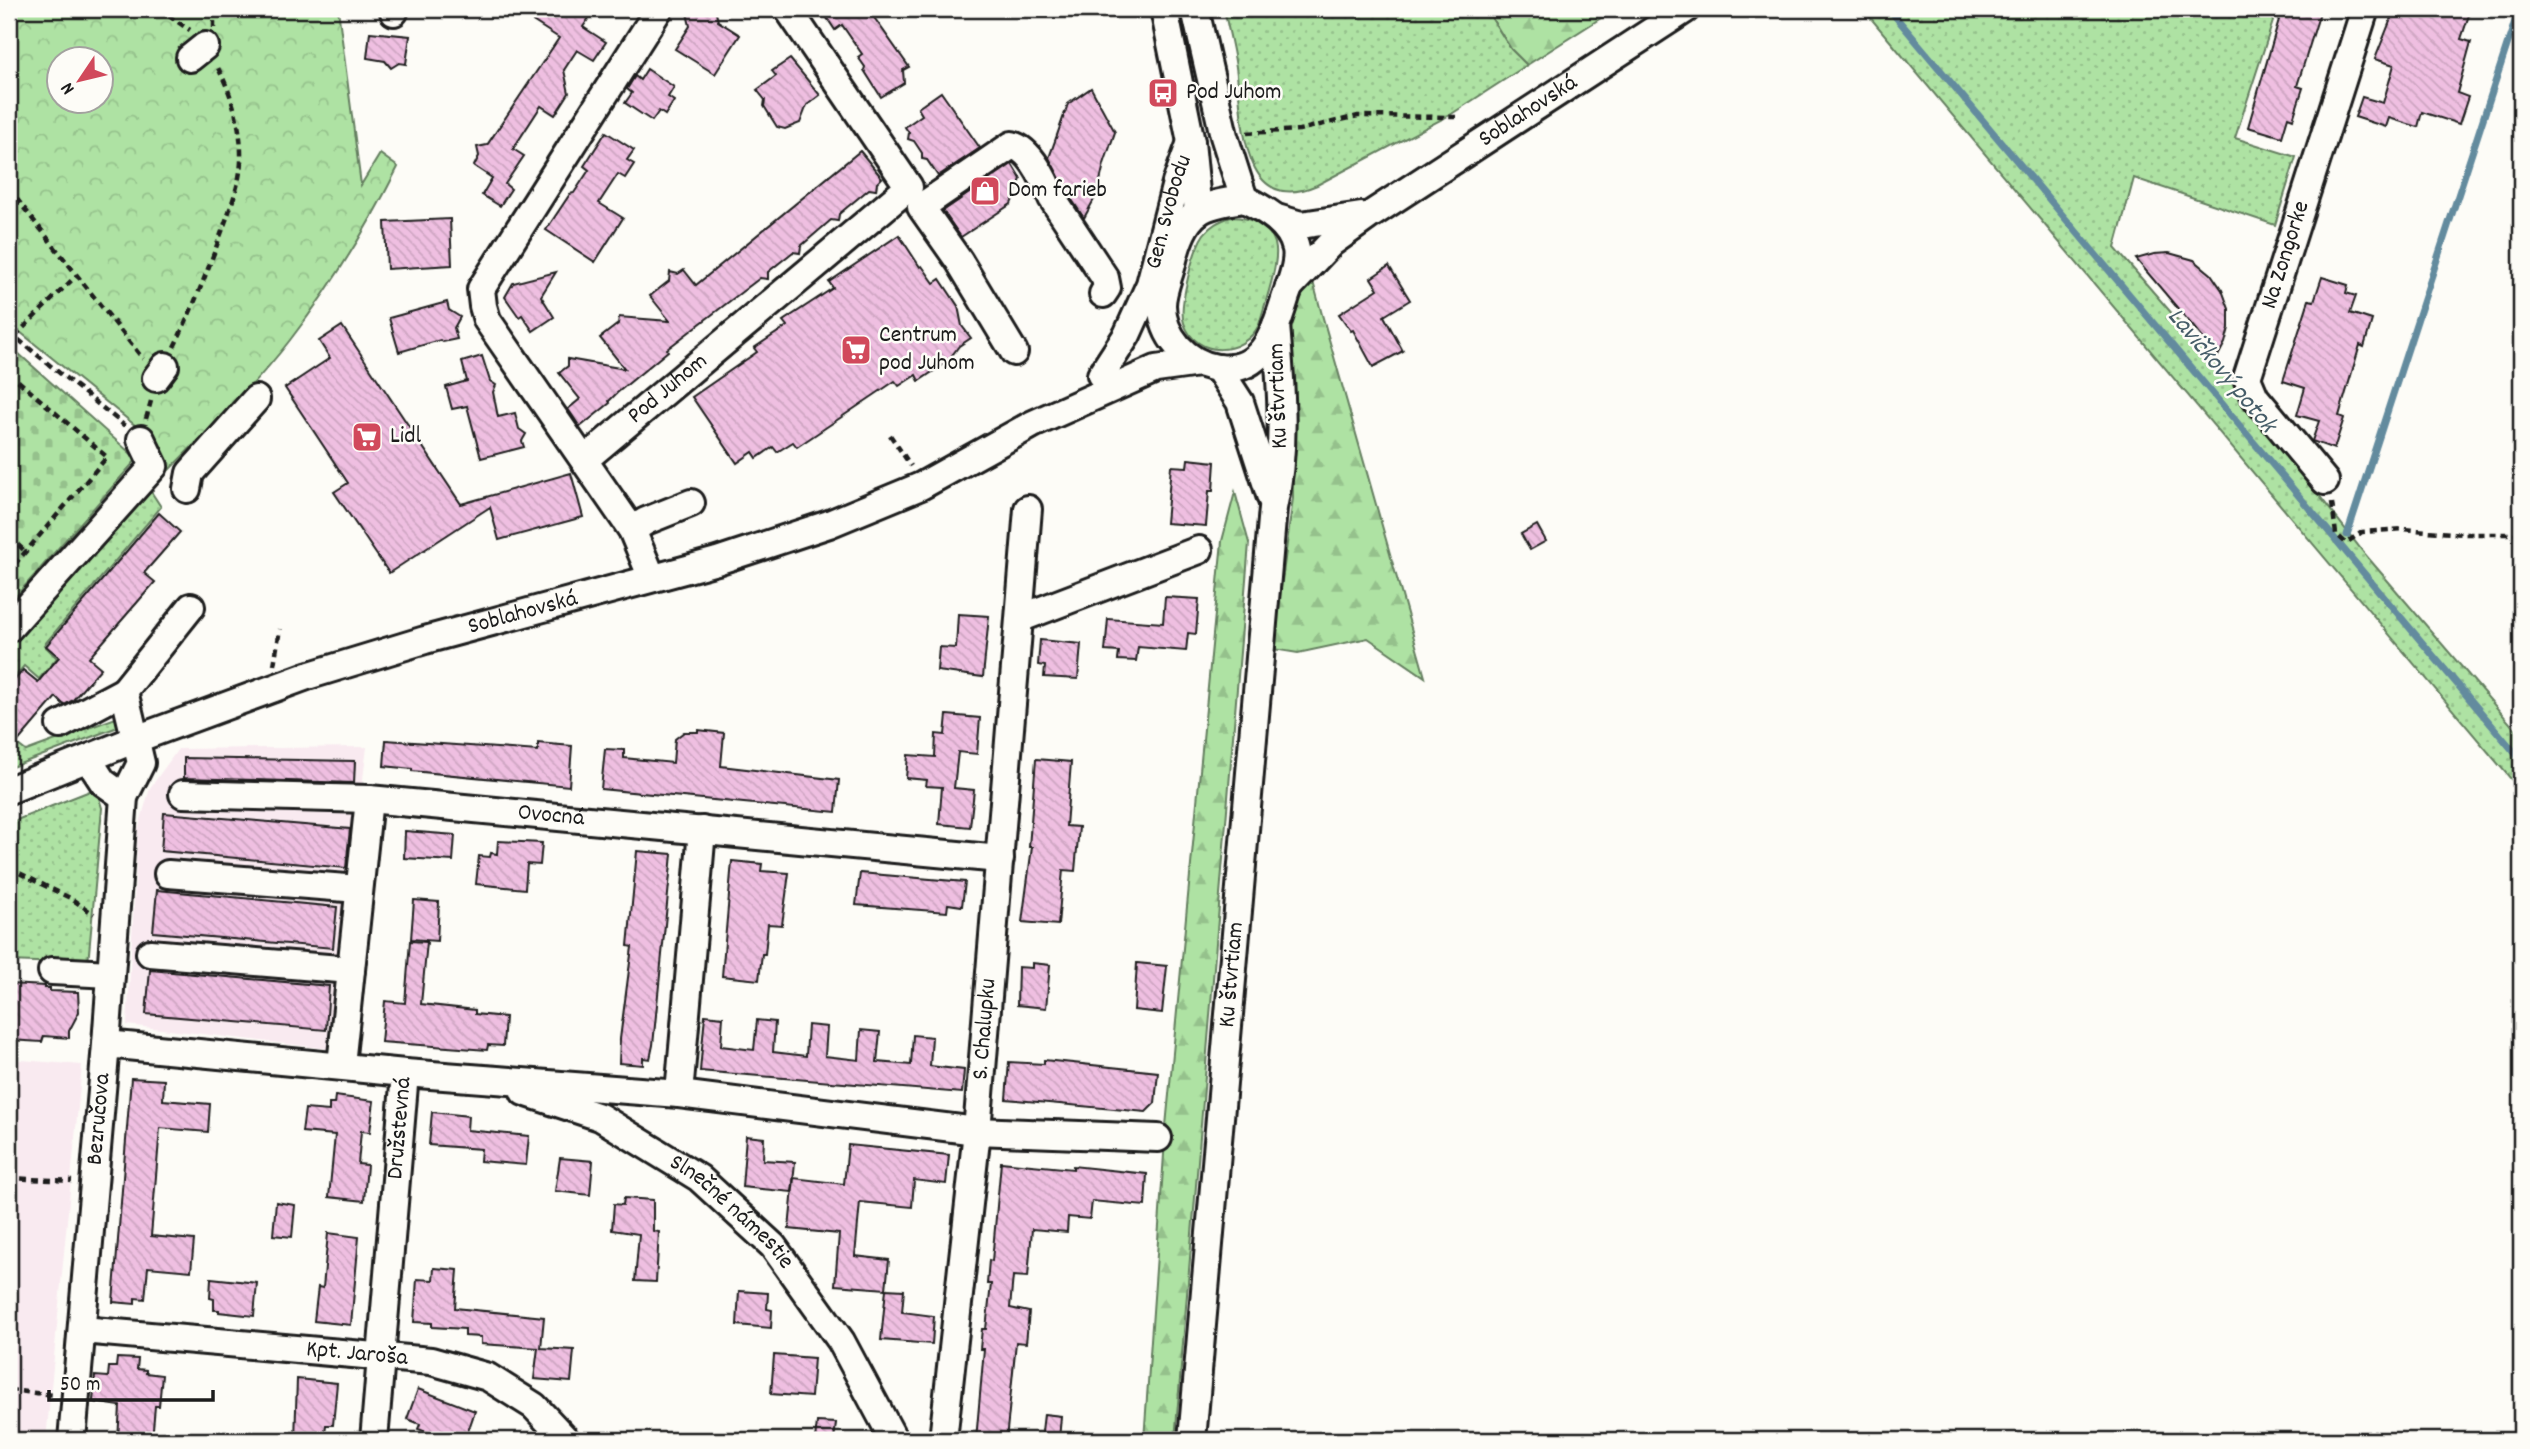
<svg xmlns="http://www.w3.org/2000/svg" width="2530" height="1449" viewBox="0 0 2530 1449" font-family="Dekko,sans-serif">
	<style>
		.built { fill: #f9eaf0 }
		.grass { fill: url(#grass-dots); stroke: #657f60; stroke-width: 2 }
		.forest { fill: url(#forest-firs); stroke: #657f60; stroke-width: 2 }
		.cemetery { fill: url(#cemetery-stones); stroke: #657f60; stroke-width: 2 }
		.park { fill: url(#park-crowns); stroke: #657f60; stroke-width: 2; fill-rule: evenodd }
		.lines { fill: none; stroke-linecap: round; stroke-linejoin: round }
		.stream { stroke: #648b9e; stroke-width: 7 }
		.building { fill: url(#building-back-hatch); stroke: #1c1c1c; stroke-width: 2 }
		.minor-casing { stroke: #1c1c1c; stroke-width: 32 }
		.path { stroke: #1c1c1c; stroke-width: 4.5; stroke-dasharray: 7 5; stroke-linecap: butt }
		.minor { stroke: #fdfcf7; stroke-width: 26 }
		.labels { text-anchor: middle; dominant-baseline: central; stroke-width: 5; stroke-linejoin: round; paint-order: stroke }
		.poi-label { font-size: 24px; fill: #1c1c1c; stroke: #fdfcf7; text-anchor: start }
		.street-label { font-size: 24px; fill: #1c1c1c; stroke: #fdfcf7 }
		.water-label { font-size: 26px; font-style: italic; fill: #465d68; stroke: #fdfcf7 }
	</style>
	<defs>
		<pattern id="grass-dots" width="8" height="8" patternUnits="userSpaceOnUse" patternTransform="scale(1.75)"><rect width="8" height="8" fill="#aee2a3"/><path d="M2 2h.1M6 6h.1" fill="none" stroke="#95c18c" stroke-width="1.8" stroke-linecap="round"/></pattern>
		<pattern id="forest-firs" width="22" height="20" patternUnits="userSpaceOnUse" patternTransform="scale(1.75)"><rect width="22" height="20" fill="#aee2a3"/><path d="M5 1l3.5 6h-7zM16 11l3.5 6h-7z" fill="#95c18c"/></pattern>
		<pattern id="cemetery-stones" width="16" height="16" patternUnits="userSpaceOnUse" patternTransform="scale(1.75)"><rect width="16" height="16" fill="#aee2a3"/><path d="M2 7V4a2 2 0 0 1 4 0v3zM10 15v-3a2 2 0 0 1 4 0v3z" fill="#95c18c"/></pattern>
		<pattern id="park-crowns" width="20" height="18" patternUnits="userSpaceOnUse" patternTransform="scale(1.75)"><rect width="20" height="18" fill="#aee2a3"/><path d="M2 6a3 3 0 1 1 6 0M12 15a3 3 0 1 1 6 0" fill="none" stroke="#95c18c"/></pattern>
		<pattern id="building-back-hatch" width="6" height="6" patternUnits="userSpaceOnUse" patternTransform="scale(1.75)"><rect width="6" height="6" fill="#efbfe1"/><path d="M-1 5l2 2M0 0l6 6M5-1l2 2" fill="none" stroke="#cca4c0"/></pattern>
	</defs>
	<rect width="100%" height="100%" fill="#fdfcf7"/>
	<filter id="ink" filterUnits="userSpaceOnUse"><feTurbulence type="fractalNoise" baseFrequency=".0143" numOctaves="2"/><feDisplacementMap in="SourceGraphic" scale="14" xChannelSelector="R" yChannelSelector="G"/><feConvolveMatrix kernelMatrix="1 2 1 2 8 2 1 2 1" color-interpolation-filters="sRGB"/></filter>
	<g filter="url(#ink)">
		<!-- built -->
		<g class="built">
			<polygon points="367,747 329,1049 127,1025 138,830 150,788 178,749"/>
			<polygon points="9,1059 82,1065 46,1440 9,1440"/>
		</g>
		<!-- grass -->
		<g class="grass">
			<path d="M 1224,9 L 1486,9 L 1511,49 L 1527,65 L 1450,115 L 1317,185 C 1239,219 1243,114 1236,67 C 1233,47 1228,28 1224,9 Z"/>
			<polygon points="1863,9 2277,9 2235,138 2296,157 2275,225 2134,178 2115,248 2227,377 2364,553 2521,736 2521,791"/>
			<path d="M 1231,217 C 1250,217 1274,226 1276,249 C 1278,267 1264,306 1259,325 C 1243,356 1196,359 1184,323 C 1178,307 1194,248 1204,234 C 1211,225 1219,221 1231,217 Z"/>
			<polygon points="150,490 161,507 44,645 57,658 39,679 24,666 9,684 9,646"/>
			<polygon points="121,716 123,725 9,768 9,738 26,751"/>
			<polygon points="90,791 99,798 102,808 88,964 9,961 9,823"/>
		</g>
		<!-- forest -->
		<g class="forest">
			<polygon points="1486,9 1615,9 1527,65 1511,49"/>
			<polygon points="1312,278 1321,311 1425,677 1368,638 1298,653 1273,649 1293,498 1291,309 1296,297"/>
			<polygon points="1235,492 1249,543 1175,1440 1144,1440 1166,1126 1222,541"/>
		</g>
		<!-- cemetery -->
		<polygon class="cemetery" points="9,345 137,459 9,604"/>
		<!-- park -->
		<path class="park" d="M 9,9 L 338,9 L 361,185 L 380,154 L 398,167 C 368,227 331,287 290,340 C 254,387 210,428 169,470 L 147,435 L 9,323 ZM 60,60 L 102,60 L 102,102 L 60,102 Z"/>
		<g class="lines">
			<!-- stream -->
			<g class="stream">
				<polyline points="1889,9 2521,760"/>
				<polyline points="2347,535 2519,9"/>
			</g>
		</g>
		<!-- building -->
		<g class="building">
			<polygon points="538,9 556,9 567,16 572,9 595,9 583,27 606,42 594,60 577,50 564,70 569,93 555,115 541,106 513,149 524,156 505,184 511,189 500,206 482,195 492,178 474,166 479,156 477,147 487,145 559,38 531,20"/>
			<polygon points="686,9 715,9 718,21 740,35 715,74 675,49 690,26"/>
			<polygon points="821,9 868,9 909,67 903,70 904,83 881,97 864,70 865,67 858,57 862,54 842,25 835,30"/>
			<polygon points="2282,9 2321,9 2297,86 2303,88 2293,119 2288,117 2282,137 2248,127"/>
			<polygon points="2395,9 2471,9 2461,39 2471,42 2457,93 2468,97 2459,124 2422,112 2418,127 2389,118 2386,127 2355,117 2362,97 2383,103 2394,65 2375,59"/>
			<polygon points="370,32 410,36 406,64 399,63 391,68 385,61 367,58"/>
			<polygon points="790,59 820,95 807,105 800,123 785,129 777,127 764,106 765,100 757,90 776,76 772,71"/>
			<polygon points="647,69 674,87 668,97 674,101 665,115 659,111 652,121 625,103 632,93 627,89 635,76 640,80"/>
			<polygon points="1091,88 1115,132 1104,164 1097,194 1084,218 1066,191 1049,158 1068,104"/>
			<polygon points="941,92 980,148 938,176 927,160 922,159 922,153 914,141 908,139 909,133 905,127 922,115 918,108"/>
			<polygon points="606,132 634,150 627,160 634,164 625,178 618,174 599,203 623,218 595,262 546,230 570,194 574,193 589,170 584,166"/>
			<polygon points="860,151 882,178 877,183 876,190 869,189 839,214 838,221 831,220 801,246 800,253 793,252 768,272 768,279 760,278 667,349 668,351 617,393 609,401 610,403 580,427 568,409 580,399 559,373 568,366 568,359 625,369 600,338 618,324 619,317 670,321 650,296 669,281 670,272 678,274 684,270 696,285"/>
			<polygon points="1012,164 1021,179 1011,204 961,237 943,211"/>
			<polygon points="450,219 452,265 387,269 385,222"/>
			<polygon points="899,235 920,267 922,266 934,283 940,279 958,306 962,326 971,338 959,346 947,362 919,381 916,375 899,386 895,381 797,447 793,442 777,452 773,447 757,458 753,452 737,463 692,397 757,352 754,348 787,326 783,321 833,288 829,282"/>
			<polygon points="2169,253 2194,260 2211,274 2222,290 2229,309 2229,328 2225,343 2218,356 2136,259 2154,254"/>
			<polygon points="1389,266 1410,300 1384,316 1403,351 1373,367 1353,330 1351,331 1339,314 1378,289 1371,278"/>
			<polygon points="556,272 541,296 554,317 533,331 522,315 519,317 505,297 513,283"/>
			<polygon points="2322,277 2348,285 2346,293 2356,296 2350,313 2372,320 2364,347 2360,345 2339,416 2344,418 2334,449 2312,441 2319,421 2297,415 2305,388 2283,381 2309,300 2314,301"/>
			<polygon points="447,302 449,310 460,317 454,328 457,339 443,342 440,340 399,352 389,318"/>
			<polygon points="342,326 461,504 571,473 583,517 499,540 490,507 389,573 334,492 348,483 285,388 330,358 319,341"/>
			<polygon points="482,356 490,381 496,385 493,392 498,417 515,413 519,429 526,434 522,441 524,447 481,458 467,406 452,409 446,387 467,381 462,362"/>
			<polygon points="1188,459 1215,462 1213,491 1209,491 1206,526 1166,523 1171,466 1187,467"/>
			<polygon points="159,513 180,532 144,573 155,582 89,658 101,668 73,700 64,705 56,697 9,752 9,687 23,670 38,682 59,657 46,646"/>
			<polygon points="1537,525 1546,541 1530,550 1521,534"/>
			<polygon points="1165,597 1199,599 1196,634 1188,633 1186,651 1138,647 1136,661 1118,660 1119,652 1105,651 1108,619 1163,623"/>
			<polygon points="958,614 989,616 983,677 937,671 939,647 956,648"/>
			<polygon points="1040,640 1081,644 1078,679 1044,677 1045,666 1038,665"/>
			<polygon points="947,715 980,718 977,754 958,752 954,788 974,790 970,827 939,824 942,787 926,786 927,780 906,778 908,755 935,757 936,734 945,735"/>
			<polygon points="698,730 724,733 721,766 839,780 836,812 601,789 605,749 624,750 624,758 673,763 675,739 684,732 698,732"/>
			<polygon points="386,740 538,751 538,743 572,746 569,786 412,771 412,769 384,766"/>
			<polygon points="184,758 355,761 354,783 184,778"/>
			<polygon points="1036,759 1071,762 1066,826 1079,827 1075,871 1063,870 1058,925 1022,922 1032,847 1029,847"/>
			<polygon points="164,813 350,829 346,868 161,851"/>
			<polygon points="405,831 455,835 453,861 404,858"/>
			<polygon points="498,841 542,843 540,865 527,864 525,889 476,884 479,856 490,857 491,853 497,854"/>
			<polygon points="637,851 672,854 653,1045 650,1059 643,1058 643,1065 619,1063 620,1039 632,947 628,946"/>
			<polygon points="732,861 762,864 761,871 789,873 782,925 768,924 765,954 762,954 759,980 722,976"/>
			<polygon points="860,873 965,882 962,906 948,904 947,912 856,905"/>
			<polygon points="157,890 337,907 333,948 153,932"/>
			<polygon points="414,900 439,902 437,941 411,939"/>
			<polygon points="410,941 427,942 421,1004 475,1010 475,1014 505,1017 503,1046 488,1045 487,1050 381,1042 385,1001 405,1003"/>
			<polygon points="1032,963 1050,965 1046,1008 1017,1005 1018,967 1032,968"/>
			<polygon points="1137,963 1167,966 1162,1013 1134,1010"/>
			<polygon points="150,970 329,986 326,1030 146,1014"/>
			<polygon points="9,984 45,986 45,988 50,988 50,991 78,992 79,1012 69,1031 69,1038 44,1036 42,1042 9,1040"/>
			<polygon points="705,1015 723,1017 721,1046 754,1050 757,1020 775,1022 773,1052 806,1056 808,1025 827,1027 825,1056 859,1060 861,1030 880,1032 877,1062 911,1065 913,1035 932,1037 930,1066 964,1070 962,1093 700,1071"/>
			<polygon points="1044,1060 1158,1072 1155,1103 1146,1112 1006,1099 1009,1062 1044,1064"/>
			<polygon points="131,1078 164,1080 163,1100 210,1104 208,1132 160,1128 151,1236 194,1240 191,1271 148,1267 145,1299 135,1298 135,1304 113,1302"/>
			<polygon points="335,1096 374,1101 370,1132 361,1131 358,1164 367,1165 364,1201 329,1197 335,1135 302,1132 305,1109 329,1111 329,1104 334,1104"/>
			<polygon points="432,1112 468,1116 467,1130 529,1136 526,1165 480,1161 481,1149 429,1145"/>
			<polygon points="746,1136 764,1138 763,1160 795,1162 792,1192 742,1187"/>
			<polygon points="848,1145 949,1155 946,1184 914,1180 912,1207 860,1202 855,1256 889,1260 886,1289 835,1285 839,1234 789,1229 794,1178 844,1184"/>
			<polygon points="560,1158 593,1161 590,1195 555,1191"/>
			<polygon points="1001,1162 1073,1169 1073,1166 1147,1174 1145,1206 1092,1201 1090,1219 1068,1217 1067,1232 1032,1229 1028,1277 1013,1276 1010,1308 1029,1312 1026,1343 1016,1342 1006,1440 976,1440 984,1349 980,1349 982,1329 986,1329 991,1284 987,1284 989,1260 992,1261"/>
			<polygon points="624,1198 653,1200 653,1231 659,1232 656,1282 635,1281 639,1234 612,1230 614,1204 623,1205"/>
			<polygon points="276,1202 295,1205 292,1237 273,1235"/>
			<polygon points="328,1233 359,1237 351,1325 314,1321 318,1287 323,1288"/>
			<polygon points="434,1268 458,1270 455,1308 544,1317 541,1348 574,1350 571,1382 534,1379 538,1348 481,1344 481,1337 465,1336 465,1329 432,1327 432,1323 414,1322 417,1279 433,1280"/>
			<polygon points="211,1278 257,1283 254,1316 219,1312 219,1310 214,1310 214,1299 210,1298"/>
			<polygon points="886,1289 904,1290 902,1312 934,1316 932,1344 881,1340"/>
			<polygon points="739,1291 768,1293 767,1309 772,1310 771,1328 737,1325"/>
			<polygon points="774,1355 814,1358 811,1397 771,1394"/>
			<polygon points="117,1358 138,1359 137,1369 146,1370 146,1373 162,1375 159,1406 155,1406 152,1440 118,1440 120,1406 93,1402 95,1376 108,1377 109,1367 116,1367"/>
			<polygon points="297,1379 337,1383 333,1425 326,1425 324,1440 295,1440"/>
			<polygon points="418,1389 475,1411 465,1440 448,1440 418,1429 420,1424 407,1419"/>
			<polygon points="1044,1414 1061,1416 1059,1440 1041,1440"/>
			<polygon points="817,1422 836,1423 834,1440 815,1440"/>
		</g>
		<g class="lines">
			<!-- minor casing -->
			<g class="minor-casing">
				<g id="minor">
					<polyline points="1164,9 1191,142 1198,212"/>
					<polyline points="1195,9 1224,136 1244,199"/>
					<polyline points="394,12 394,9"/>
					<polyline points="190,58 205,46"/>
					<path d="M 1244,199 C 1265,209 1291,224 1296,249 C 1299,263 1291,282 1286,296 C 1275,330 1264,374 1217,368 C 1186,363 1162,336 1162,305 C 1162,292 1169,276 1172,264 C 1176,246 1183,223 1198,212 C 1210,203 1230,201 1244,199 Z"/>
					<polyline points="1277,218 1301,225 1361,216"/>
					<path id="s1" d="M 1289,287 L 1331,243 L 1370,215 L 1686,9"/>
					<path d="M 1014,352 L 959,261 L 921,207 L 1012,145 C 1031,150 1045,181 1052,198 L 1105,278 L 1107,288 L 1103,294"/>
					<polyline points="1218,368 1240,402 1271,498"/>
					<path id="s2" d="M 1101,375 L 1127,335 L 1150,284 L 1176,183 L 1191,142"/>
					<polyline points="156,378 165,366"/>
					<path id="s3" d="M 584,460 L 909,187 L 788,9"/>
					<path id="s4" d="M 2325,481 L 2255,397 L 2247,378 L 2365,9"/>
					<polyline points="187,489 190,473 256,399"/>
					<polyline points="632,530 646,521 691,503"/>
					<polyline points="652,578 632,530 487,320 483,306 481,289 659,9"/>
					<polyline points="1021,618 1199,550"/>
					<polyline points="9,628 154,466 141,439"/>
					<polyline points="60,725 124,691"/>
					<polyline points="88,759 103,782 124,797"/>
					<path id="s5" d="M 9,790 L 136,739 L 307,676 L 425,640 L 717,561 L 829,524 L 921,486 L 1033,424 L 1156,369 L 1199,363"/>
					<path id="s6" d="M 183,794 L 369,799 L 1000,859"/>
					<polyline points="168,874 359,889"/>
					<polyline points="150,953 351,970"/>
					<polyline points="52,971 111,974"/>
					<polyline points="106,1044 405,1073 679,1094 977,1131 1158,1138"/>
					<polyline points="341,1065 369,799"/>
					<path id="s7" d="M 524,1092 L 600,1117 L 699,1178 L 773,1246 L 841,1341 L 894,1440"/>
					<polyline points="679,1094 702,830"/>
					<path id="s8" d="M 82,1330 L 431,1361 L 488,1377 L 534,1406 L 566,1440"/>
					<path id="s9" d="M 72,1440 L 106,1044 L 124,797 L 141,763 L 124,691 L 191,607"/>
					<path id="s10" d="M 374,1440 L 405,1073"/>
					<path id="s11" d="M 943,1440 L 977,1131 L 1028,509"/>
					<path id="s12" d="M 1192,1440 L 1273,508 C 1287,447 1281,387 1276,325"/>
				</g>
			</g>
			<!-- path -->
			<g class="path">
				<polyline points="158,9 190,30"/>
				<polyline points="214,28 214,9"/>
				<polyline points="1247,133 1299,130 1358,116 1456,117"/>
				<polyline points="9,189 143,359"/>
				<polyline points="9,332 125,426"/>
				<polyline points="15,336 77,275"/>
				<path d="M 174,347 C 194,306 210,265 225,223 C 232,203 240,183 241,161 C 242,127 232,94 216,64"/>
				<polyline points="9,373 107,457 9,571"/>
				<polyline points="146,419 151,401"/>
				<polyline points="890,435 911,466"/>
				<polyline points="2332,503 2336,534 2346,543 2362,532 2404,529 2464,534 2521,534"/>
				<polyline points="9,537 26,552"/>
				<polyline points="274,665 280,629"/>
				<polyline points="9,868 70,898 94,914"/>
				<polyline points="9,1178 72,1181"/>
				<polyline points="9,1390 53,1395"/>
			</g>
			<!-- minor -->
			<use href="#minor" class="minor"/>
		</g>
	</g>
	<!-- icons -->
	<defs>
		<g id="bus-square" transform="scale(1.575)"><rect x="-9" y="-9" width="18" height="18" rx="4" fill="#d1495b" stroke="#fdfcf7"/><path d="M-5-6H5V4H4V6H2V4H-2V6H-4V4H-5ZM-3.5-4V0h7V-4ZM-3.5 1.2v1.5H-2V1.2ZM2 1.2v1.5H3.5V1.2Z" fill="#fff"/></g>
		<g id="shop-square" transform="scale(1.575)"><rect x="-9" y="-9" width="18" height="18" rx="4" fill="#d1495b" stroke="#fdfcf7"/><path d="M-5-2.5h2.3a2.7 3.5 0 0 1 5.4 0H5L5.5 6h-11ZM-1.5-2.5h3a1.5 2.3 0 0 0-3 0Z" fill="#fff"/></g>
		<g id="supermarket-square" transform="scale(1.575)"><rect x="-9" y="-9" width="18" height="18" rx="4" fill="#d1495b" stroke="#fdfcf7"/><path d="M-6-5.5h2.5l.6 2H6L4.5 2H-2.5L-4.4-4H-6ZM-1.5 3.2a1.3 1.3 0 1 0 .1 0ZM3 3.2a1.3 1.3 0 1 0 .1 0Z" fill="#fff"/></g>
	</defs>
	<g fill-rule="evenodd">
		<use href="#bus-square" x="1163" y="93"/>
		<use href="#shop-square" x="985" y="191"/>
		<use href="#supermarket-square" x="856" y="350"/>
		<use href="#supermarket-square" x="367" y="437"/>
	</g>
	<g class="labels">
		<!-- poi labels -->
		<g class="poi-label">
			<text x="1186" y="93">Pod Juhom</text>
			<text x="1008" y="191">Dom farieb</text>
			<text x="879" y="336">Centrum<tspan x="879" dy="28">pod Juhom</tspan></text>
			<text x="390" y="437">Lidl</text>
		</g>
		<!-- street labels -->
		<g class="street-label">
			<text stroke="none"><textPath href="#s1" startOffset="298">Soblahovská</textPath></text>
			<text stroke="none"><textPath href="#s2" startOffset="178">Gen. Svobodu</textPath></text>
			<text stroke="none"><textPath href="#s4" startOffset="259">Na Zongorke</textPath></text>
			<text stroke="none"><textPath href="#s3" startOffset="110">Pod Juhom</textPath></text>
			<text transform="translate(1279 396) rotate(-92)">Ku štvrtiam</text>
			<text stroke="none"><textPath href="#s5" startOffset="544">Soblahovská</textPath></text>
			<text stroke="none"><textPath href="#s6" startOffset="369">Ovocná</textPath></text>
			<text stroke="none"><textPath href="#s12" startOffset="467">Ku štvrtiam</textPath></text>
			<text stroke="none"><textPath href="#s11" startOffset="413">S. Chalupku</textPath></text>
			<text stroke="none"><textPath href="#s9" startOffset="322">Bezručova</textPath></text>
			<text stroke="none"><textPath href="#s10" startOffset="313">Družstevná</textPath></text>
			<text stroke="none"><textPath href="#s7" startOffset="243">Slnečné námestie</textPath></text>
			<text stroke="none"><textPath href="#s8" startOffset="276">Kpt. Jaroša</textPath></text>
		</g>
		<!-- water labels -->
		<g class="water-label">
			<text transform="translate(2221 371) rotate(50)">Lavičkový potok</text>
		</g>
	</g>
	<!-- margin -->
	<rect width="2530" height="1449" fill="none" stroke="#fdfcf7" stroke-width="35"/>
	<rect x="18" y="18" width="2495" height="1414" fill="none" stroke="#1c1c1c" stroke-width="2.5" filter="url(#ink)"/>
	<!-- north arrow -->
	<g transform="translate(80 80) rotate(235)"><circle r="33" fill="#fdfcf7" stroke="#a3a29f" stroke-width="2"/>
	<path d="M0-5L12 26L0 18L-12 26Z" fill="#d1495b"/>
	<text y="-10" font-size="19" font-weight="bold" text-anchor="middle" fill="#1c1c1c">N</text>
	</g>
	<!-- scale -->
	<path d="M49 1390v10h164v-10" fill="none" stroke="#1c1c1c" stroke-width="3.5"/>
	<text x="60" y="1390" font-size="21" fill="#1c1c1c" stroke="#fdfcf7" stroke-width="5" paint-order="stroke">50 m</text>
</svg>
